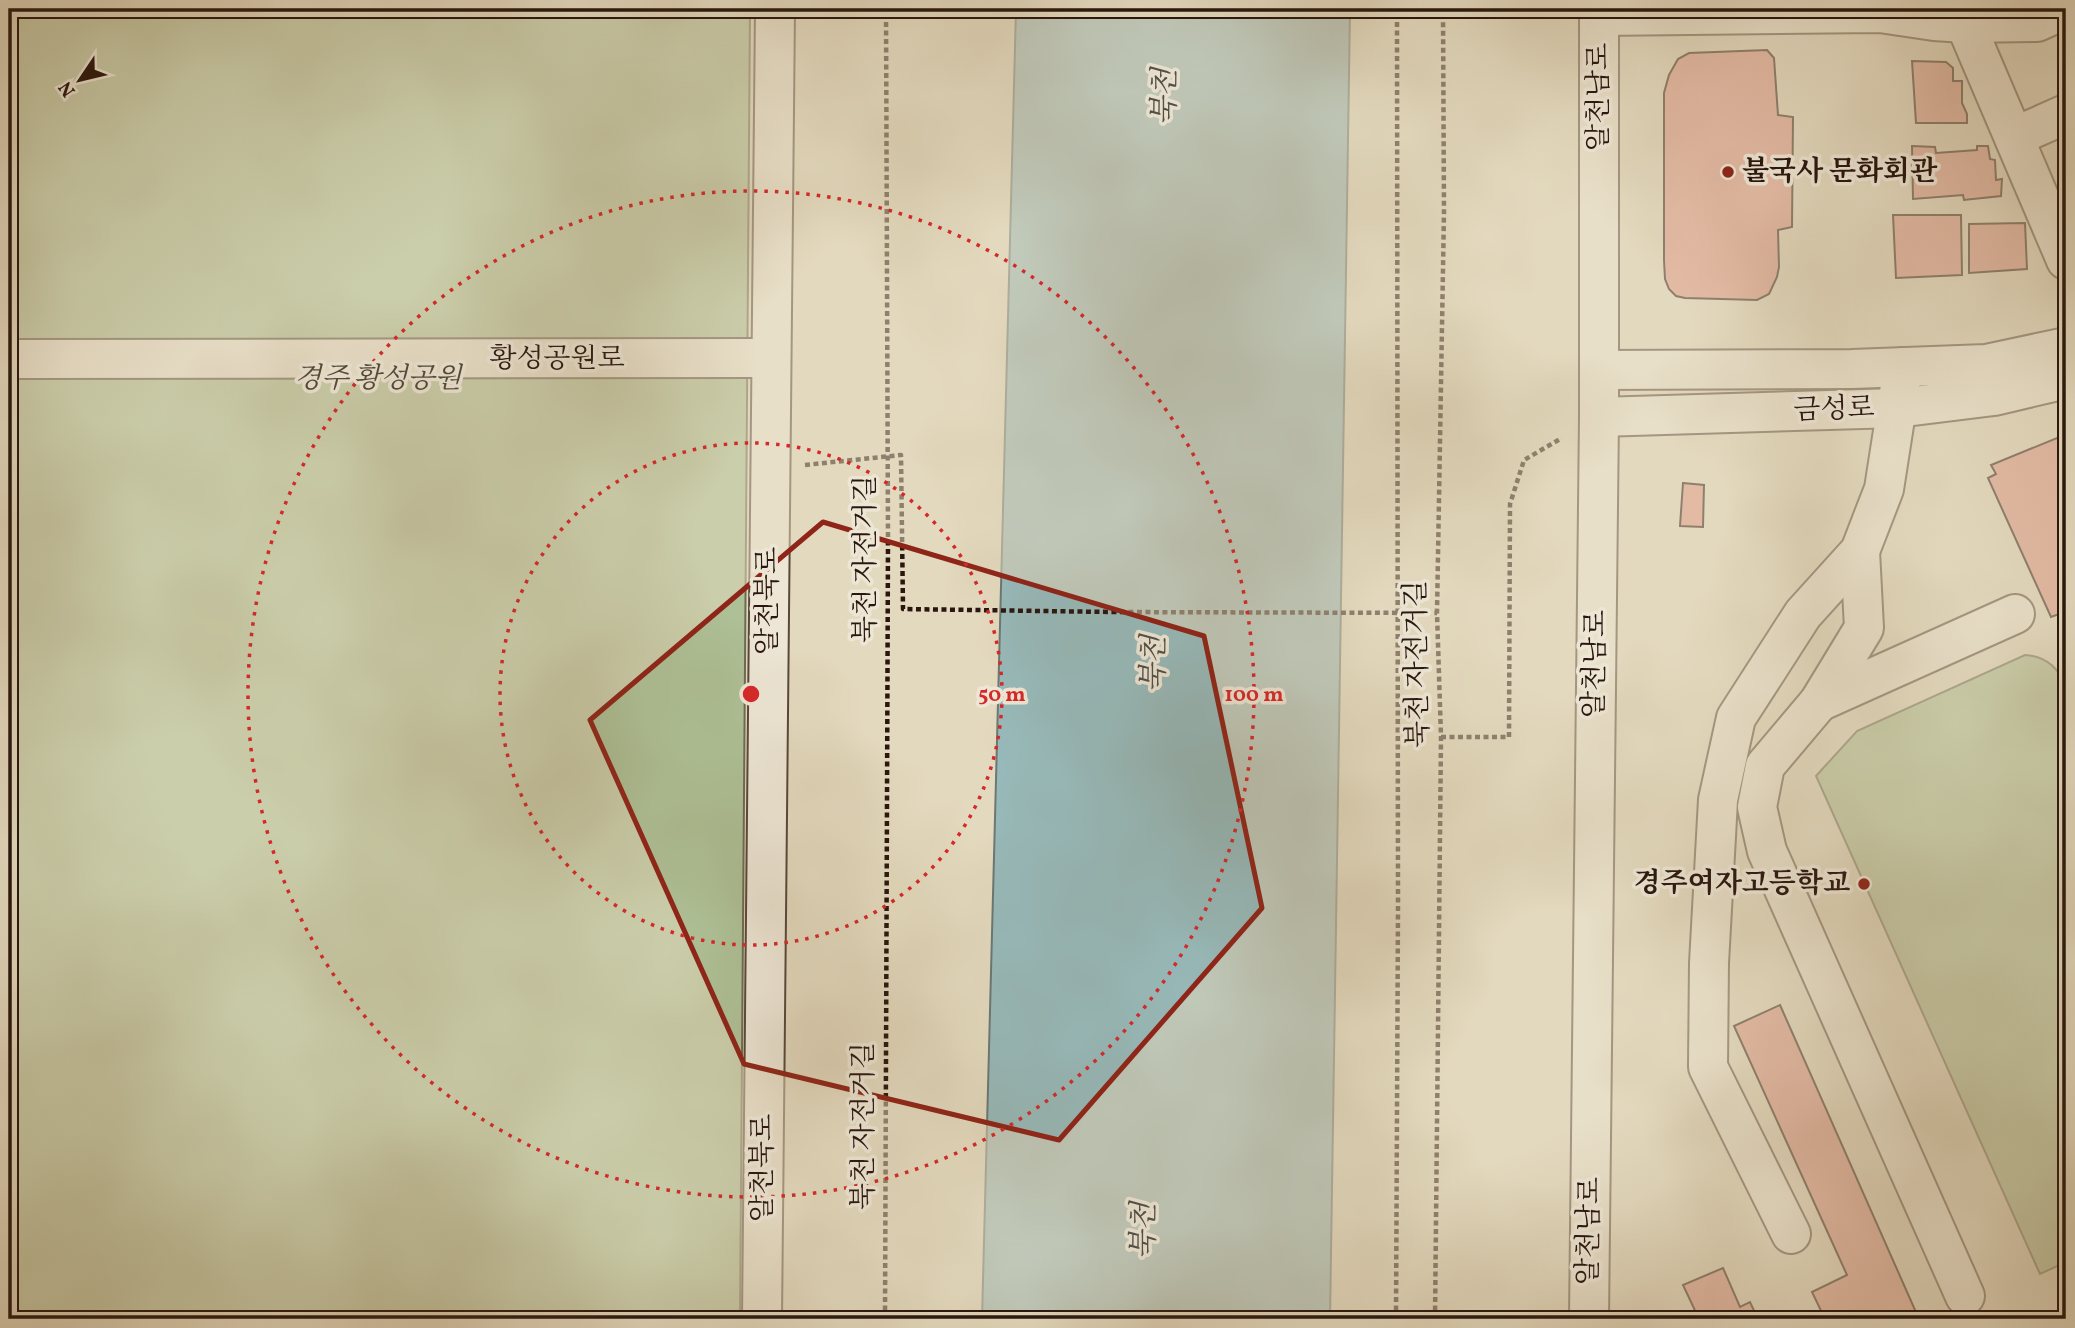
<svg xmlns="http://www.w3.org/2000/svg" width="2075" height="1328" viewBox="0 0 2075 1328" font-family="Vollkorn,'Noto Serif KR',serif">
	<style>
		.green { fill: #aec096; stroke: #6c6b52; stroke-width: 2 }
		.water { fill: #97b9b9; stroke: #6b7875; stroke-width: 2 }
		.building { fill: #e29788; stroke: #29160e; stroke-width: 2 }
		.lines { fill: none; stroke-linecap: round; stroke-linejoin: round }
		.minor-casing { stroke: #58473a; stroke-width: 42 }
		.path { stroke: #29160e; stroke-width: 4.5; stroke-dasharray: 5 3.5; stroke-linecap: butt }
		.minor { stroke: #ede6d5; stroke-width: 38 }
		.marked { fill: none; stroke: #8f2418; stroke-width: 5; stroke-linejoin: round }
		.ring { fill: none; stroke: #d62828; stroke-width: 3.5; stroke-dasharray: 3.5 7 }
		.poi-dot { fill: #8f2418; stroke: #ede6d5; stroke-width: 2.5 }
		.labels { text-anchor: middle; dominant-baseline: central; stroke-width: 7; stroke-linejoin: round; paint-order: stroke }
		.street-label { font-size: 28px; fill: #29160e; stroke: #ede6d5 }
		.poi-label { font-size: 28px; font-weight: bold; fill: #29160e; stroke: #ede6d5; text-anchor: start }
		.park-label { font-size: 28px; font-style: italic; fill: #514937; stroke: #ede6d5 }
		.water-label { font-size: 30px; font-style: italic; fill: #504f4a; stroke: #ede6d5 }
		.centre { fill: #d62828; stroke: #ede6d5; stroke-width: 3.5 }
		.ring-label { font-size: 21px; text-anchor: middle; font-weight: bold; fill: #d62828; stroke: #ede6d5; stroke-width: 7; stroke-linejoin: round; paint-order: stroke }
	</style>
	<rect width="100%" height="100%" fill="#e3d9be"/>
	<filter id="stains"><feTurbulence type="fractalNoise" baseFrequency=".00286" numOctaves="4"/><feColorMatrix values="0 0 0 0 .2 0 0 0 0 .09 0 0 0 0 .02 0 0 0 .5 -.17"/></filter>
	<radialGradient id="worn" r=".72"><stop offset=".6" stop-color="#630" stop-opacity="0"/><stop offset="1" stop-color="#630" stop-opacity=".3"/></radialGradient>
	<!-- green -->
	<g class="green">
		<polygon points="9,9 750,9 740,1319 9,1319"/>
		<path d="M 2025,655 C 2045,656 2058,667 2066,686 L 2066,1262 L 2040,1274 L 1816,776 L 1857,731 Z"/>
	</g>
	<!-- water -->
	<polygon class="water" points="1016,9 1350,9 1330,1319 982,1319"/>
	<!-- building -->
	<g class="building">
		<polygon points="1767,50 1774,58 1778,115 1793,117 1792,227 1778,230 1779,267 1777,277 1769,294 1757,300 1685,298 1676,296 1669,289 1665,279 1664,260 1664,93 1669,75 1678,59 1689,53"/>
		<polygon points="1912,61 1946,62 1953,68 1953,81 1962,81 1962,103 1967,114 1967,123 1916,123"/>
		<polygon points="1912,146 1935,147 1936,153 1977,150 1977,146 1988,146 1990,159 1995,160 1996,180 2002,179 2001,196 1964,200 1963,195 1913,199"/>
		<polygon points="1893,215 1961,215 1962,275 1896,278"/>
		<polygon points="2025,223 2027,269 1969,273 1969,224"/>
		<polygon points="2057,438 2063,440 2066,448 2065,627 2059,614 2051,617 1988,478 1996,474 1991,465"/>
		<polygon points="1683,483 1704,485 1703,527 1680,526"/>
		<polygon points="1780,1005 1919,1319 1825,1319 1812,1292 1847,1275 1734,1026"/>
		<polygon points="1723,1268 1740,1307 1750,1302 1758,1319 1699,1319 1683,1285"/>
	</g>
	<g class="lines">
		<!-- minor casing -->
		<g class="minor-casing">
			<g id="minor">
				<polyline points="1599,16 1880,13 1934,21 1965,23 2037,22 2066,9"/>
				<polyline points="1965,23 2066,260"/>
				<polyline points="2014,137 2066,114"/>
				<polyline points="9,359 770,358"/>
				<polyline points="1599,370 1852,369 1986,364 2066,347"/>
				<polyline points="1599,417 1897,408 1994,396 2066,379"/>
				<polyline points="1860,551 1864,628 1819,702 1765,766 1757,807 1767,851 1965,1296"/>
				<polyline points="1819,702 2015,614"/>
				<polyline points="1791,1234 1708,1067 1709,963 1718,800 1736,718 1803,614 1860,551 1884,489 1903,367"/>
				<polyline points="762,1319 775,9"/>
				<polyline points="1589,1319 1599,417 1599,9"/>
			</g>
		</g>
		<!-- path -->
		<g class="path">
			<polyline points="805,465 901,455 903,609 1112,612 1437,613"/>
			<polyline points="1441,737 1509,737 1510,504 1524,460 1562,438"/>
			<polyline points="885,1319 888,540 886,9"/>
			<polyline points="1396,1319 1398,906 1397,9"/>
			<polyline points="1435,1319 1441,737 1437,613 1444,212 1443,9"/>
		</g>
		<!-- minor -->
		<use href="#minor" class="minor"/>
	</g>
	<!-- marked area -->
	<path d="M0 0H2075V1328H0ZM 823,522 L 1204,636 L 1262,908 L 1059,1140 L 744,1064 L 590,720 Z" fill="#e3d9be" fill-opacity=".55" fill-rule="evenodd"/>
	<path class="marked" d="M 823,522 L 1204,636 L 1262,908 L 1059,1140 L 744,1064 L 590,720 Z"/>
	<!-- distance rings -->
	<g class="ring">
		<circle cx="751" cy="694" r="251"/>
		<circle cx="751" cy="694" r="503"/>
	</g>
	<!-- markers -->
	<g class="poi-dot">
		<circle cx="1728" cy="172" r="7"/>
		<circle cx="1864" cy="884" r="7"/>
	</g>
	<g class="labels">
		<!-- street labels -->
		<g class="street-label">
			<text transform="translate(1599 97) rotate(-90)">알천남로</text>
			<text x="557" y="359">황성공원로</text>
			<text transform="translate(1834 410) rotate(-2)">금성로</text>
			<text transform="translate(866 559) rotate(-90)">북천 자전거길</text>
			<text transform="translate(768 601) rotate(-90)">알천북로</text>
			<text transform="translate(1418 664) rotate(-91)">북천 자전거길</text>
			<text transform="translate(1596 664) rotate(-89)">알천남로</text>
			<text transform="translate(864 1126) rotate(-90)">북천 자전거길</text>
			<text transform="translate(763 1168) rotate(-90)">알천북로</text>
			<text transform="translate(1590 1231) rotate(-89)">알천남로</text>
		</g>
		<!-- poi labels -->
		<g class="poi-label">
			<text x="1742" y="172">불국사 문화회관</text>
			<text x="1850" y="884" text-anchor="end">경주여자고등학교</text>
		</g>
		<!-- park labels -->
		<g class="park-label">
			<text x="378" y="379">경주 황성공원</text>
		</g>
		<!-- water labels -->
		<g class="water-label">
			<text transform="translate(1166 97) rotate(-89)">북천</text>
			<text transform="translate(1155 664) rotate(-89)">북천</text>
			<text transform="translate(1145 1231) rotate(-89)">북천</text>
		</g>
	</g>
	<circle cx="751" cy="694" r="10" class="centre"/>
	<g class="ring-label">
		<text x="1002" y="701">50 m</text>
		<text x="1254" y="701">100 m</text>
	</g>
	<!-- margin -->
	<rect width="2075" height="1328" fill="none" stroke="#e3d9be" stroke-width="35"/>
	<rect x="10" y="10" width="2054" height="1307" fill="none" stroke="#29160e" stroke-width="3.5"/>
	<rect x="18" y="18" width="2040" height="1293" fill="none" stroke="#29160e" stroke-width="2"/>
	<!-- north arrow -->
	<g transform="translate(80 80) rotate(235)" stroke="#ede6d5" stroke-width="5" paint-order="stroke">
	<path d="M0-5L12 26L0 18L-12 26Z" fill="#29160e"/>
	<text y="-10" font-size="19" font-weight="bold" text-anchor="middle" fill="#29160e">N</text>
	</g>
	<rect width="100%" height="100%" filter="url(#stains)"/>
	<rect width="100%" height="100%" fill="url(#worn)"/>
</svg>
